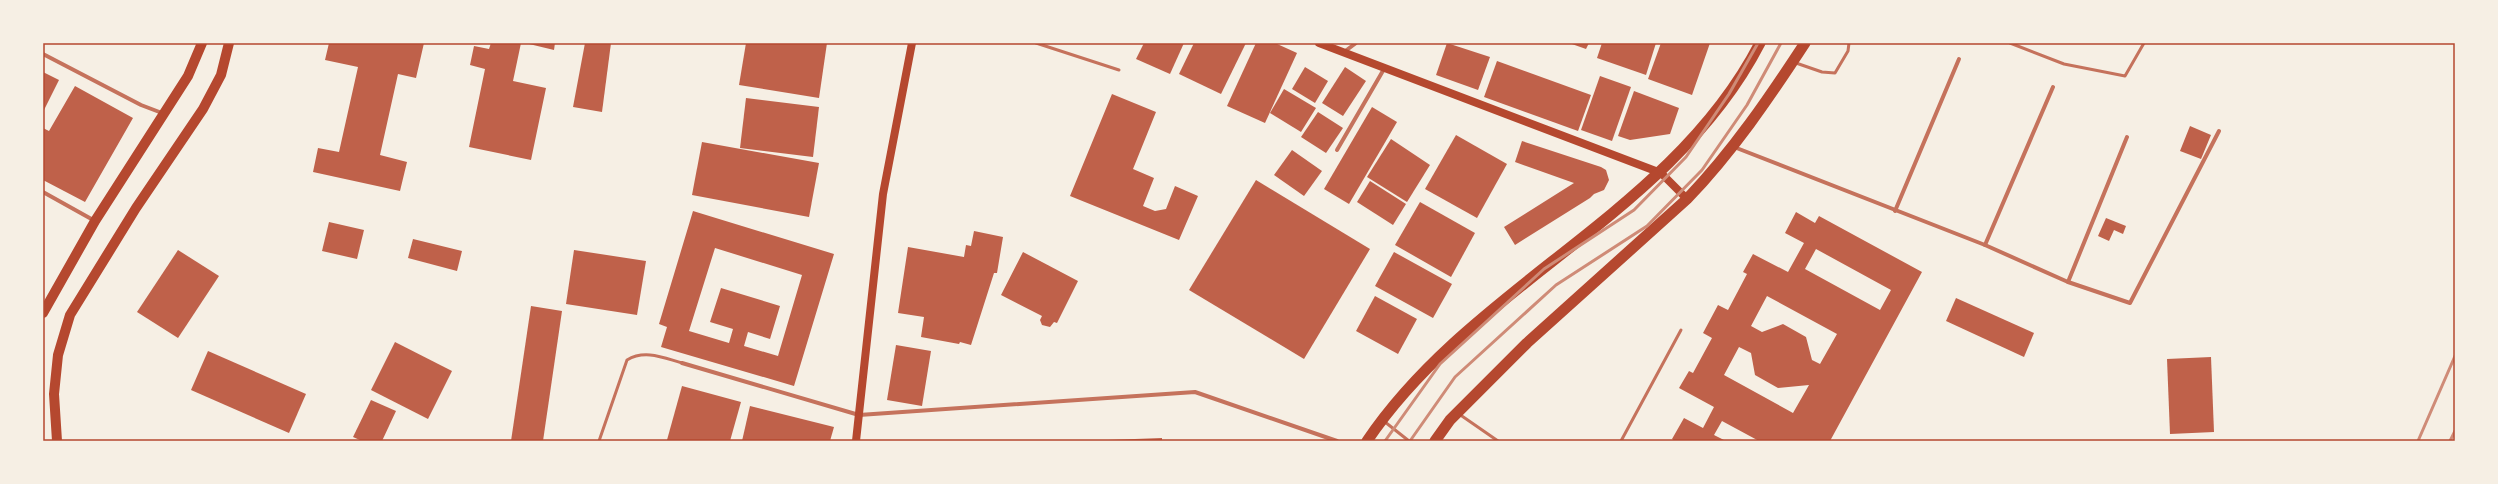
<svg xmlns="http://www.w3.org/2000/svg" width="2498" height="484" viewBox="0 0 2498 484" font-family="Lato,sans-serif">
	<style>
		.building { fill: #bf614a; fill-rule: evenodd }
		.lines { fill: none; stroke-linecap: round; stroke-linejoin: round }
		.service { stroke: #c5725c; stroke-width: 3 }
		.minor { stroke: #c5725c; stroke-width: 4 }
		.secondary { stroke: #b5482f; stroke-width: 8 }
		.primary { stroke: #b5482f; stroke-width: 10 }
		.trunk { stroke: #b5482f; stroke-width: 11 }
		.rail { stroke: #cf8b77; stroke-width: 3 }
		.neatline { fill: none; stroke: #b5482f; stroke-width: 1.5 }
	</style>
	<rect width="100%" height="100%" fill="#f6efe4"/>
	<!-- building -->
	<g class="building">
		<polygon points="329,43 424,43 416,78 398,74 380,155 407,162 400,191 313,172 318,148 339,152 358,67 325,60"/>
		<polygon points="491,43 521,43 513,81 546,88 531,160 469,147 485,69 470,65 474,46 489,49"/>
		<polygon points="525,43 555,43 554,50"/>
		<polygon points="585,43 611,43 602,112 573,107"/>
		<polygon points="746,43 827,43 819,98 739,85"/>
		<polygon points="1144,43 1184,43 1170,74 1136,59"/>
		<polygon points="1194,43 1246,43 1221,94 1179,74"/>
		<polygon points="1256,43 1275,43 1297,53 1265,123 1227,106"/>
		<polygon points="1447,43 1490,57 1478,90 1436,75"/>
		<polygon points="1569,43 1589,43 1586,49"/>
		<polygon points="1602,43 1656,43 1646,75 1597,58"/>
		<polygon points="1661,43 1710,43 1692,95 1648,79"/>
		<polygon points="1497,61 1591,95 1578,131 1484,97"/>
		<polygon points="1305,67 1328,81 1315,103 1292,89"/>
		<polygon points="1345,67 1366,81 1343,116 1322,103"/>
		<polygon points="43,72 59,80 43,112"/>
		<polygon points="1600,76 1631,87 1612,141 1581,130"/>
		<polygon points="75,86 133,118 85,202 43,180 43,128 49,131"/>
		<polygon points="1284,89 1316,108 1301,132 1270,113"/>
		<polygon points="1634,91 1679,108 1670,134 1630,140 1618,136"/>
		<polygon points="1112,94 1156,112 1133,169 1154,178 1143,206 1155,211 1166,209 1175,186 1198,196 1179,240 1070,196"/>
		<polygon points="746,98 819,107 813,157 740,148"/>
		<polygon points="1372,107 1397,122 1349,204 1324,189"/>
		<polygon points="1318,112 1343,128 1326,153 1301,137"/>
		<polygon points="2190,126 2211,135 2201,159 2180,151"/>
		<polygon points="1456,135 1507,164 1477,218 1425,189"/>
		<polygon points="1391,139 1430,165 1407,202 1367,177"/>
		<polygon points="1522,141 1601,167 1606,170 1609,180 1604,190 1594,194 1590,198 1515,245 1504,227 1574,183 1515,162"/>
		<polygon points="702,142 819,163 809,217 692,195"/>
		<polygon points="1292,150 1322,171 1304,196 1274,175"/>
		<polygon points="1256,180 1370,249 1304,359 1189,290"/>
		<polygon points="1370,181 1406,204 1393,225 1357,202"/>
		<polygon points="1420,202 1475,233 1451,277 1395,245"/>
		<path d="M 693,211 L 834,254 L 794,386 L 661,347 L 667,327 L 659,324 ZM 715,248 L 802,275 L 778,356 L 744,346 L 748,332 L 770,339 L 780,306 L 721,288 L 710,322 L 733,329 L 729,343 L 689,331 Z"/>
		<path d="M 1796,212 L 1815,223 L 1819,216 L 1922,272 L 1830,441 L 1759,441 L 1722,421 L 1714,435 L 1726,441 L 1675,441 L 1672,439 L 1684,418 L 1703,428 L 1714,407 L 1679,388 L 1689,371 L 1693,373 L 1712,338 L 1703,333 L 1718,305 L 1728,310 L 1747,274 L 1743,272 L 1753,254 L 1788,272 L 1804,243 L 1785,233 ZM 1816,249 L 1891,290 L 1880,310 L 1805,269 ZM 1767,296 L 1837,334 L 1820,364 L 1812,360 L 1806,337 L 1783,324 L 1762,332 L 1751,326 ZM 1739,347 L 1751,353 L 1755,375 L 1778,388 L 1809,385 L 1793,413 L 1724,375 Z"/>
		<polygon points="2106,218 2126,226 2123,234 2114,230 2109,241 2098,236"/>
		<polygon points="329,222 364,230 357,259 322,251"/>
		<polygon points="974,231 1003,237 997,273 994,273 971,345 960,342 959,344 921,337 924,317 898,313 908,247 964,257 966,245 971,246"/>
		<polygon points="413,239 462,251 457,271 408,258"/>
		<polygon points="178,250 219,276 178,338 137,312"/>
		<polygon points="574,250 646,261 637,315 566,304"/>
		<polygon points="1023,252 1078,281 1057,323 1054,322 1050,327 1042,325 1040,320 1042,316 1001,295"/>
		<polygon points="1394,252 1452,284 1433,318 1375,286"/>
		<polygon points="1375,296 1417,319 1398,354 1356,331"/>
		<polygon points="1956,298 2034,333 2024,357 1946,321"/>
		<polygon points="531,306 562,311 543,441 511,441"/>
		<polygon points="395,342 452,371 428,419 371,390"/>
		<polygon points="896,345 931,351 922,406 887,400"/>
		<polygon points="208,351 306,394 289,433 191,390"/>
		<polygon points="2211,357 2214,432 2170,434 2167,359"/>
		<polygon points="682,386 741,402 730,441 667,440"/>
		<polygon points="371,400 396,411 382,441 362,441 353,437"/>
		<polygon points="750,406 834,427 830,441 742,441"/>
		<polygon points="1162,438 1162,441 1108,441 1108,440"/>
	</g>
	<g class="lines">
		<!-- service -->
		<g class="service">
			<polyline points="1036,43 1119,70"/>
			<polyline points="2010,43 2064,64 2125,76 2144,43"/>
			<polyline points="1796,63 1822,72 1835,73 1848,51 1849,43"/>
			<polyline points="1459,414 1498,441"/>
			<polyline points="1385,422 1409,441"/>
			<path d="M 599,441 L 627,360 C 645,349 664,358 682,363"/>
			<polyline points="1621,441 1681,330"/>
		</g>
		<!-- minor -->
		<g class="minor">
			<polyline points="1344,52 1356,43"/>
			<polyline points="43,54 141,105 162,113"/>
			<polyline points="1734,147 1985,245 2068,282 2130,303 2219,131"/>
			<polyline points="1337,150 1384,69"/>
			<polyline points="43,192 95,221"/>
			<polyline points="1895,211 1959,59"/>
			<polyline points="1985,245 2053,87"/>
			<polyline points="2068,282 2127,137"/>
			<polyline points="682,363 859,415 1195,392 1337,441"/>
		</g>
		<!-- secondary -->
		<g class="secondary">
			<polyline points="1319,43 1661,173 1687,199"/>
			<polyline points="856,441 883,194 912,43"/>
		</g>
		<!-- primary -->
		<g class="primary">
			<polyline points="43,313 95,221 188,76 202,43"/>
			<polyline points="57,441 54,394 58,355 70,315 136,208 203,109 221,75 229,43"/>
		</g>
		<!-- trunk -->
		<g class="trunk">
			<path d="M 1367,441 C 1473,284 1672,214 1760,43"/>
			<path d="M 1435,441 L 1450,420 L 1527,343 L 1687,199 C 1733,151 1769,98 1805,43"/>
		</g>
		<!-- rail -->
		<g class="rail">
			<polyline points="1385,441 1440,364 1544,269 1634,210 1686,157 1729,94 1758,43"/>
			<polyline points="1410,441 1455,377 1556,285 1647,226 1702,170 1747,105 1781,43"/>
			<polyline points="2418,441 2455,356"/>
			<polyline points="2450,441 2455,431"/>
		</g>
	</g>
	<!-- border -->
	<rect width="2498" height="484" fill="none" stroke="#f6efe4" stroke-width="88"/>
	<rect x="44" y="44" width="2410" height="396" class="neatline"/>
</svg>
